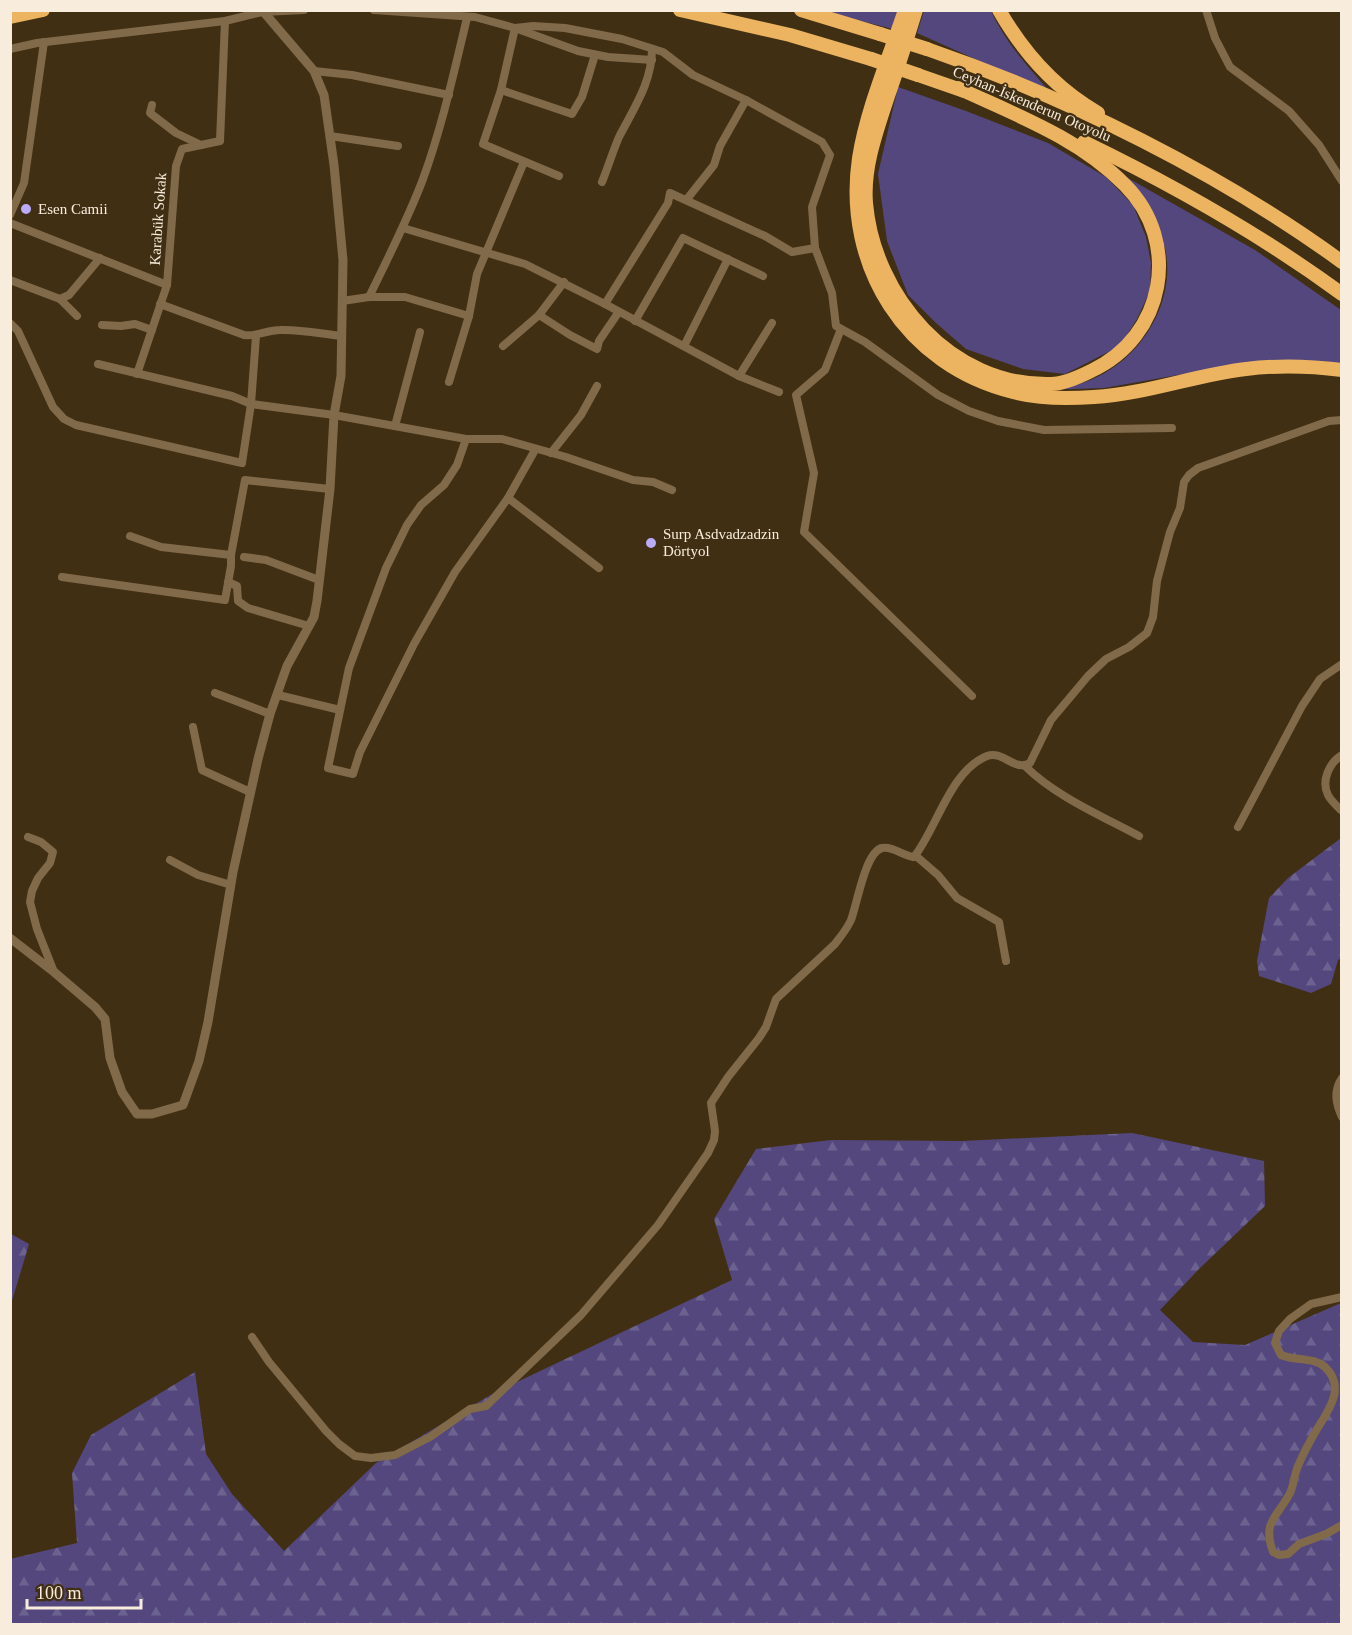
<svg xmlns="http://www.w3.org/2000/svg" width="1352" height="1635" viewBox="0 0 1352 1635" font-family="'Times New Roman',serif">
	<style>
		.grass { fill: #53477e }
		.forest { fill: url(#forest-firs) }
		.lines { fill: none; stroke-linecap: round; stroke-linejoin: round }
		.minor { stroke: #816a4a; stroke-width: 8 }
		.tertiary { stroke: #816a4a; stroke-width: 9 }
		.motorway { stroke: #ecb460; stroke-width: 14 }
		.motorway-bridge { stroke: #ecb460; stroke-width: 14 }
		.poi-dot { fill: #b9abf7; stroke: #412f14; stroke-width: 2 }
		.labels { text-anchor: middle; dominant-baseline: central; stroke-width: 4.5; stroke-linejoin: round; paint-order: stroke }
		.street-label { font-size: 15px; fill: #f8eddd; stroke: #412f14 }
		.poi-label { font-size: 15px; fill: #f8eddd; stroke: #412f14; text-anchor: start }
	</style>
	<defs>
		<pattern id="forest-firs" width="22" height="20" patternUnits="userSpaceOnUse" patternTransform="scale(1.5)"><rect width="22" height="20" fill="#53477e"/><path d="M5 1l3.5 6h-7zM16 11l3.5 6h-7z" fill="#6c6290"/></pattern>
	</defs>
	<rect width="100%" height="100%" fill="#412f14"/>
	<!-- grass -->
	<g class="grass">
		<polygon points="821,11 900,11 893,29"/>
		<path d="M 924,11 L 991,11 C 1006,43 1027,66 1051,93 L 917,33 Z"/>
		<polygon points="898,87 966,111 1048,143 1106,177 1133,205 1146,237 1151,263 1150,291 1137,319 1120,346 1065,374 1023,369 966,349 936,323 908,295 887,241 878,174"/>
		<path d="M 1126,177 L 1255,250 L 1341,310 L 1341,364 L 1325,361 L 1229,366 L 1104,388 L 1040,390 C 1055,388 1071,387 1085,382 C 1136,365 1175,308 1166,253 C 1161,224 1143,200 1126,177 Z"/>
	</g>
	<!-- forest -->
	<g class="forest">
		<polygon points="1341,838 1341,958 1338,960 1331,984 1311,993 1259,976 1257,961 1269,898 1288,878"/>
		<polygon points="1132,1133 1264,1161 1265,1206 1199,1269 1160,1310 1193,1342 1245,1345 1341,1303 1341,1624 11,1624 10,1559 77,1543 72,1473 91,1435 195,1372 206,1454 232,1494 284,1551 376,1463 494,1393 732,1280 714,1219 756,1149 831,1140 962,1141"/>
		<polygon points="11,1234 29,1244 11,1304"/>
	</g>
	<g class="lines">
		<!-- minor -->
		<g class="minor">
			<polyline points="374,10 475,17 515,28 578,51 608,57 652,60"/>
			<polyline points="1206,10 1215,38 1230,67 1289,111 1319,145 1342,181"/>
			<polyline points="10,49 37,43 225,21 262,12 304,10"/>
			<polyline points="314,71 352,75 449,95"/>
			<polyline points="501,90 572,114 582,97 595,55"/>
			<polyline points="152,105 150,113 176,133 201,145"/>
			<polyline points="330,136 398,146"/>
			<polyline points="559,176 483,144 501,90 515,28 533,26 565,28 622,39 663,52 693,75 746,100 822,142 830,155 812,207 815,248 832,293 836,326 865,342 938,395 969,411 998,421 1044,430 1172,428"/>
			<path d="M 602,182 C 608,167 613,151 619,137 C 634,108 652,82 652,49"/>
			<polyline points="687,199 714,165 720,146 746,100"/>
			<polyline points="10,215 24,183 44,42"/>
			<polyline points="10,223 167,285"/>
			<polyline points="403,228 525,264 605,304 739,376 779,392"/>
			<polyline points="10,280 60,299 69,295 100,258"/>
			<path d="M 369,297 C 388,258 408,219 423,179 C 442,127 454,72 467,18"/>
			<polyline points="60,299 77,316"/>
			<polyline points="342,301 369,297 405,297 469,316"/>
			<path d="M 160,304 L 244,335 C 257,337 267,330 280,330 C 300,329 322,334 341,336"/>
			<polyline points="605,304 668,203 670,193 765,236 792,252 815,248"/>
			<polyline points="539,315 570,335 597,349 599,341 618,313"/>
			<polyline points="635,321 683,238 763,276"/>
			<polyline points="10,323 18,331 53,407 64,419 76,425 242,463 251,404 256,336"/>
			<polyline points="102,325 121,326 135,324 152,330"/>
			<polyline points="841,329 825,370 796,395 814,473 804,532 972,696"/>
			<polyline points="503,346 539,315 564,282"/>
			<polyline points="684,346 728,259"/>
			<polyline points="98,364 232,396 251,404 334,415 466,439 502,439 566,457 633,480 653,482 672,490"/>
			<polyline points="137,374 167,285 176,166 182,149 220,141 225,21"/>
			<polyline points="739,376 772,323"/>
			<polyline points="449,382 469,316 477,274 524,162"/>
			<polyline points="395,426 420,332"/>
			<polyline points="466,439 457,465 444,485 421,505 407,525 386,568 349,668 328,768 353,774 360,752 414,644 455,572 508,498 535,450"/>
			<polyline points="551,453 581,415 597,386"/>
			<polyline points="508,498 599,568"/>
			<polyline points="130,536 161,547 231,555"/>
			<polyline points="244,557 266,560 319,580"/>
			<polyline points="62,577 225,600 231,566 231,555 245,480 330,489"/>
			<polyline points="228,582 237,586 238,601 248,608 309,626"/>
			<polyline points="215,693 270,714"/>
			<polyline points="278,695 340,710"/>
			<polyline points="193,727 202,770 250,792"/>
			<path d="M 1342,755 C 1329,763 1321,781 1328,795 C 1331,801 1337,806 1342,811"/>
			<path d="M 1025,766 C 1055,796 1102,816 1139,836"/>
			<polyline points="1238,827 1302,706 1320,679 1342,664"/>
			<polyline points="28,837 41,842 53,852 50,863 38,878 32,891 30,902 37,929 54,972"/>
			<polyline points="914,857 916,856 938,875 957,898 999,922 1006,961"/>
			<polyline points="170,860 198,875 231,885"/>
			<path d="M 1342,1078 C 1333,1091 1336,1104 1342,1117"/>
			<path d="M 1342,1297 L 1311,1304 L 1290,1319 L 1279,1331 L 1275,1343 L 1281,1355 C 1294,1361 1314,1357 1325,1367 C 1346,1387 1329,1410 1317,1429 C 1310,1441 1303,1454 1298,1466 C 1294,1475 1294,1485 1290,1493 C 1277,1518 1262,1521 1273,1552 L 1279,1555 L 1288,1554 L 1299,1544 L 1326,1534 L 1342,1525"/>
			<path d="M 252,1337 L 269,1362 L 326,1431 L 339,1444 L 355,1456 L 371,1458 L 395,1455 L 430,1437 L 470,1409 L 486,1406 L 581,1315 L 658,1225 L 708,1153 L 714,1140 L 715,1131 L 711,1103 L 728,1077 L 759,1038 L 766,1027 L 776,999 L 835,944 C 841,936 847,929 851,920 C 857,905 865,852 882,848 C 893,846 903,856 914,857 C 937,828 950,771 987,756 C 1003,750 1014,772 1030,763 L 1051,720 L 1088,676 L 1106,659 L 1129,647 L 1147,633 L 1153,617 L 1157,581 L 1170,532 L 1180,508 L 1184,482 L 1189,475 L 1198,468 L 1329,421 L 1342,420"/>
		</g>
		<!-- tertiary -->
		<polyline class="tertiary" points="10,938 54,972 95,1007 105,1019 110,1058 122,1092 137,1114 152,1114 183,1105 199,1061 208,1022 233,872 258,759 270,714 287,666 314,617 317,601 330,489 334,415 341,376 343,260 334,165 324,95 314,71 262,10"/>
		<!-- motorway -->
		<g class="motorway">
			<polyline points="680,10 790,35 871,59"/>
			<polyline points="801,10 880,34"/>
			<path d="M 905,10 C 889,58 867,108 859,158 C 843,266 906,366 1013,392 C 1039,399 1068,399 1094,397 C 1146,394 1195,375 1246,369 C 1278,365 1310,366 1342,370"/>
			<path d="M 916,10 C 907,39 898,68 888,96 C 877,130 863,167 866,203 C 874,296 951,387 1051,384 C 1064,384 1079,377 1091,371 C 1165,337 1182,242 1125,185 C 1079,138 1016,115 958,88"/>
			<path d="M 999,10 C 1023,52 1056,89 1098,113"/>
			<polyline points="10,17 43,10"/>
			<path d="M 927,49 C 1069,98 1220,173 1342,262"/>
			<polyline points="918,75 964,91"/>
			<path d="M 1084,142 C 1175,186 1260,234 1342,294"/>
		</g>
		<!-- motorway-bridge -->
		<g class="motorway-bridge">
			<polyline points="880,34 927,49"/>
			<polyline points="871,59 918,75"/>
		</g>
	</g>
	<!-- markers -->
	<g class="poi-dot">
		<circle cx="26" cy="209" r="6"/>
		<circle cx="651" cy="543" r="6"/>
	</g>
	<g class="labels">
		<!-- street labels -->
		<g class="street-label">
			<text transform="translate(1032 104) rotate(23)">Ceyhan-İskenderun Otoyolu</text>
			<text transform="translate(158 219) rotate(-86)">Karabük Sokak</text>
		</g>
		<!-- poi labels -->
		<g class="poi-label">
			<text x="38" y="209">Esen Camii</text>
			<text x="663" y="534">Surp Asdvadzadzin<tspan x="663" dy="17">Dörtyol</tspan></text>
		</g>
	</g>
	<!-- border -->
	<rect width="1352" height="1635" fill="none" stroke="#f8eddd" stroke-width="24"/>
	<!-- scale -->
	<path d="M27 1599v9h114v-9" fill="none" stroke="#f8eddd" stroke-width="3"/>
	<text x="36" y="1599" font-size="18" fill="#f8eddd" stroke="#412f14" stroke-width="4.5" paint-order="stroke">100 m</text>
</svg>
